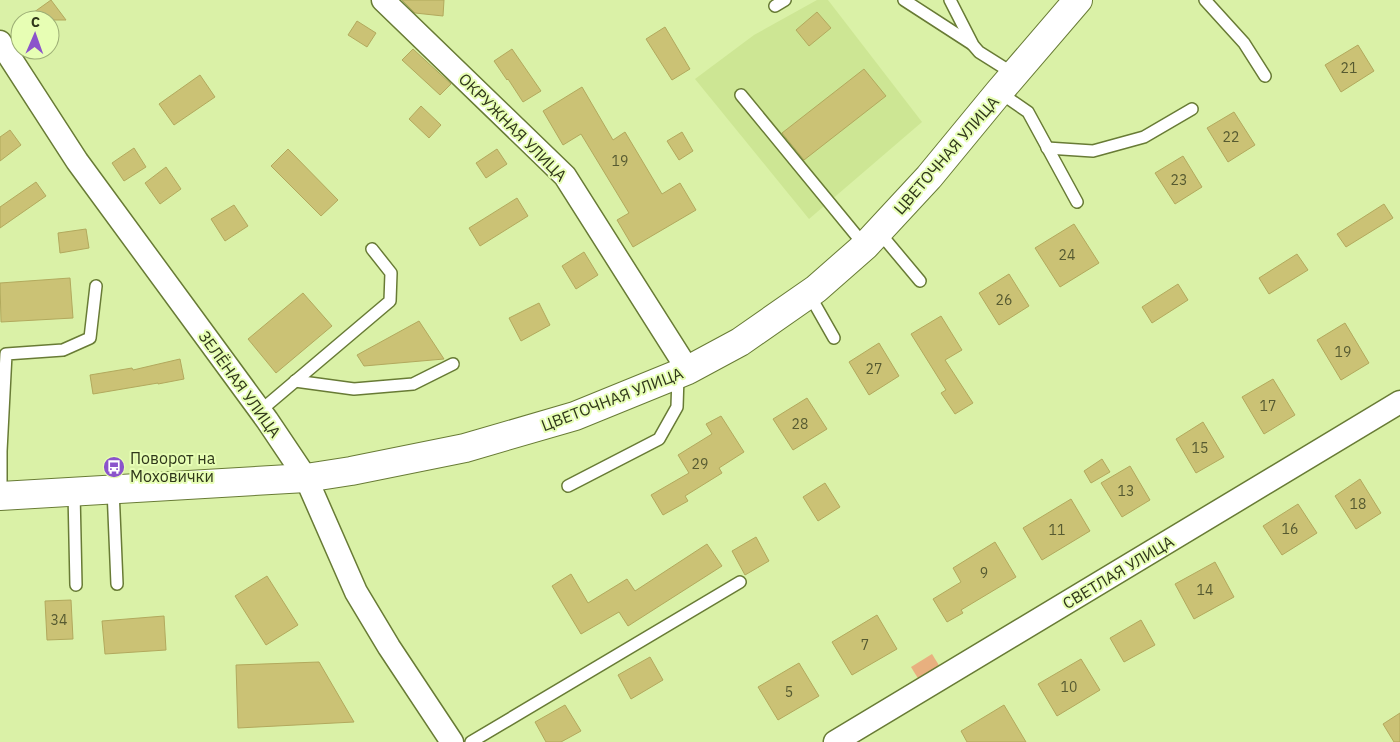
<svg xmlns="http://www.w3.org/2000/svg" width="1400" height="742" viewBox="0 0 1400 742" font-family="'IBM Plex Sans',sans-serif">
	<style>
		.built { fill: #cde694 }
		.green { fill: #e8b07f }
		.building { fill: #cbc275; stroke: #b2a95d }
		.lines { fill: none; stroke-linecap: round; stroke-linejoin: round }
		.service-casing { stroke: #687b35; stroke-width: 14 }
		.minor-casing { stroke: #687b35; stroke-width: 25 }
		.secondary-casing { stroke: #687b35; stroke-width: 30 }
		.service { stroke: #fff; stroke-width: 11 }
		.minor { stroke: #fff; stroke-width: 22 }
		.secondary { stroke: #fff; stroke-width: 28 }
		.labels { text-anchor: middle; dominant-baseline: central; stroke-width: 4; stroke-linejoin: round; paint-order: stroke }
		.number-label { font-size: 14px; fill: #565a31 }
		.street-label { font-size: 16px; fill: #2f371a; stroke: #e7feb4 }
		.poi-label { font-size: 16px; fill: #2f371a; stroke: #e7feb4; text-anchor: start }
	</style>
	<rect width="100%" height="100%" fill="#daf1a7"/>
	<!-- built -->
	<polygon class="built" points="817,0 828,0 922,122 809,219 695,79 754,35"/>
	<!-- green -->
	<polygon class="green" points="932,654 940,667 919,680 911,667"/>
	<!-- building -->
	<g class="building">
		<polygon points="51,0 66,20 23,20"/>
		<polygon points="402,0 444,0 443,16 415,13"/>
		<polygon points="817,12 831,28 809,46 796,30"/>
		<polygon points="357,21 376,33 367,47 348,35"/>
		<polygon points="665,27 690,69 672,80 646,39"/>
		<polygon points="1358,45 1374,71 1341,92 1325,65"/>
		<polygon points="413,49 451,84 440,95 402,60"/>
		<polygon points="512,49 541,91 523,102 508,79 507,80 494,61"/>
		<polygon points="864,69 886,96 804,160 782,133"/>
		<polygon points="200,75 215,97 174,125 159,104"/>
		<polygon points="582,87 613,140 625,132 662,194 680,183 696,210 633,247 617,220 629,213 581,134 563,145 543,111"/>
		<polygon points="421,106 441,125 429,138 409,119"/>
		<polygon points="1234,112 1255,145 1228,162 1207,128"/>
		<polygon points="10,130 21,145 0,161 0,137"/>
		<polygon points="682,132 693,151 679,160 667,141"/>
		<polygon points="134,148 146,167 124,181 112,163"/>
		<polygon points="288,149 338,200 321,216 271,166"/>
		<polygon points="497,149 507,164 486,178 476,163"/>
		<polygon points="1183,156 1202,187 1175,204 1155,173"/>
		<polygon points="166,167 181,189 160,204 145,183"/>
		<polygon points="36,182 46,196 0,228 0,207"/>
		<polygon points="517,198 528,216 480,246 469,228"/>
		<polygon points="1384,204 1393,218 1346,247 1337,234"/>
		<polygon points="234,205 248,226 225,241 211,219"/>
		<polygon points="1074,224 1099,263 1060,287 1035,248"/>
		<polygon points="86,229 89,248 60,253 58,233"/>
		<polygon points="584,252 598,275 576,289 562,266"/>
		<polygon points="1297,254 1308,270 1269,294 1259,278"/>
		<polygon points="1009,274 1029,306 999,325 979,293"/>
		<polygon points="70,278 73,318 1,322 0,283"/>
		<polygon points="1178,284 1188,300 1152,323 1142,307"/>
		<polygon points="303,293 332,326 276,373 248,339"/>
		<polygon points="539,303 550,325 521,341 509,318"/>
		<polygon points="941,316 962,350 945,360 973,403 955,414 941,393 946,390 911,334"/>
		<polygon points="419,321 444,359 364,366 357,355"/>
		<polygon points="1345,323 1369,363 1341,380 1317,340"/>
		<polygon points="879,343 899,376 869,395 849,362"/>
		<polygon points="180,359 184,379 158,384 158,383 93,394 90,375 132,368 133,370"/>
		<polygon points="1273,379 1295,415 1264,434 1242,397"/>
		<polygon points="807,398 827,429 793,450 773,419"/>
		<polygon points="721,416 744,452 719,468 722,473 685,496 688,501 663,515 651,495 689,473 678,455 712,434 706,424"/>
		<polygon points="1203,422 1224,457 1196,473 1176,439"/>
		<polygon points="1102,459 1110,472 1091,483 1084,471"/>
		<polygon points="1130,466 1150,500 1122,517 1101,483"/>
		<polygon points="1360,479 1381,513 1356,529 1335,496"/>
		<polygon points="825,483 840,507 818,521 803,497"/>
		<polygon points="1071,499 1090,531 1042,560 1023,528"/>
		<polygon points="1298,504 1317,533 1282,555 1263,526"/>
		<polygon points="756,537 769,561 745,575 732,551"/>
		<polygon points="995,542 1016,577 961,610 963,613 947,622 933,599 961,582 953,568"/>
		<polygon points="707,544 722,566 628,626 619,612 581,634 552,586 571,574 588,603 627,579 635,591"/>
		<polygon points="1215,562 1234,597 1194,619 1175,584"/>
		<polygon points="267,576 298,625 266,645 235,596"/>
		<polygon points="71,600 73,639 47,640 45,601"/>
		<polygon points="877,615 897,649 852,675 832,642"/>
		<polygon points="164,616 166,650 105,654 102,621"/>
		<polygon points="1141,620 1155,645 1124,662 1110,638"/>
		<polygon points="650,657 663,680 631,699 618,675"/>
		<polygon points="1081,659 1100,690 1057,716 1038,684"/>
		<polygon points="319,662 354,722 238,728 236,665"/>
		<polygon points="799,663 819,696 778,720 758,687"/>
		<polygon points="565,705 581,731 561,742 546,742 535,722"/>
		<polygon points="1004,705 1026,742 967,742 961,731"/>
		<polygon points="1400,713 1400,742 1394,742 1383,724"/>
	</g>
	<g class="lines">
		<!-- service casing -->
		<g class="service-casing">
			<g id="service">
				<polyline points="904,0 972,44"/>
				<polyline points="950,0 973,45 979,52 1014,74"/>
				<polyline points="1205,0 1244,43 1265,76"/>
				<polyline points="775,6 785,0"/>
				<polyline points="999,92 1028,112 1077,202"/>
				<polyline points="741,95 865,246"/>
				<polyline points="1047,148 1093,151 1144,137 1192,109"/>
				<polyline points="879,232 920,281"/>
				<polyline points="809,294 834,338"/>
				<polyline points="295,381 354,389 413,384 453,364"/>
				<polyline points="260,411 390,301 391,273 372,249"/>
				<polyline points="568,486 659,439 677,407 678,376"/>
				<polyline points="113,489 117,584"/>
				<polyline points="74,492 76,585"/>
				<polyline points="1,496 1,451 6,354 63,350 90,338 96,286"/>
				<polyline points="471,742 740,582"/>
			</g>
		</g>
		<!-- minor casing -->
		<g class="minor-casing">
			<g id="minor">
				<polyline points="383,0 565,176 688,370"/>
				<polyline points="0,42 77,161 267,420 306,478 356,592 389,647 452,742"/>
				<polyline points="835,742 1400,402"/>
			</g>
		</g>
		<!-- secondary casing -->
		<g class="secondary-casing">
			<polyline id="secondary" points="0,496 306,478 351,471 465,448 575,416 688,370 740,342 816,289 865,246 929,177 999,92 1078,0"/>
		</g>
		<!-- service -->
		<use href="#service" class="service"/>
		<!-- minor -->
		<use href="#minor" class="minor"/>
		<!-- secondary -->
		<use href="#secondary" class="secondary"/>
	</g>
	<!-- icons -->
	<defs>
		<g id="bus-disc" transform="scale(1.125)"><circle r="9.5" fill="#8b54cb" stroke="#e7feb4"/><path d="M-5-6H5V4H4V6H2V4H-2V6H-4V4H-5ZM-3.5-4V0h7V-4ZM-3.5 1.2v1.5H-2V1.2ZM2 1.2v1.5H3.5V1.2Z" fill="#fff"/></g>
	</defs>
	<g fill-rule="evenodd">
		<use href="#bus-disc" x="114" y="467"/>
	</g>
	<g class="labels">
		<!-- number labels -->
		<g class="number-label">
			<text x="1349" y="68">21</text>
			<text x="1231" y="137">22</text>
			<text x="620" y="161">19</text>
			<text x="1179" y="180">23</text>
			<text x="1067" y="255">24</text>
			<text x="1004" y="300">26</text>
			<text x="1343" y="352">19</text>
			<text x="874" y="369">27</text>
			<text x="1268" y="406">17</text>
			<text x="800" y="424">28</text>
			<text x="1200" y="448">15</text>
			<text x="700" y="464">29</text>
			<text x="1126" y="491">13</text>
			<text x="1358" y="504">18</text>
			<text x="1290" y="529">16</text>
			<text x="1057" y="530">11</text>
			<text x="984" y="573">9</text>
			<text x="1205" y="590">14</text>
			<text x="59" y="620">34</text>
			<text x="865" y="645">7</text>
			<text x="1069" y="687">10</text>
			<text x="789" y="692">5</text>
		</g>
		<!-- street labels -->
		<g class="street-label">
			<text transform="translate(513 127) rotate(45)">ОКРУЖНАЯ УЛИЦА</text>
			<text transform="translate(946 155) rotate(-49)">ЦВЕТОЧНАЯ УЛИЦА</text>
			<text transform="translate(240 384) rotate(54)">ЗЕЛЁНАЯ УЛИЦА</text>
			<text transform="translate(612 399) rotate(-21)">ЦВЕТОЧНАЯ УЛИЦА</text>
			<text transform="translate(1118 572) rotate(-31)">СВЕТЛАЯ УЛИЦА</text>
		</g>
		<!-- poi labels -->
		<g class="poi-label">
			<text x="130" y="458">Поворот на<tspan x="130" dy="18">Моховички</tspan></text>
		</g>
	</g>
	<!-- north arrow -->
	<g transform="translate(35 35) rotate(2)"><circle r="24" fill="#e7feb4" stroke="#9dae76"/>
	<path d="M0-4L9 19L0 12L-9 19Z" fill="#8b54cb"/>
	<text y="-8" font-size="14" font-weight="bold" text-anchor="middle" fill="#2f371a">С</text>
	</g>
</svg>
